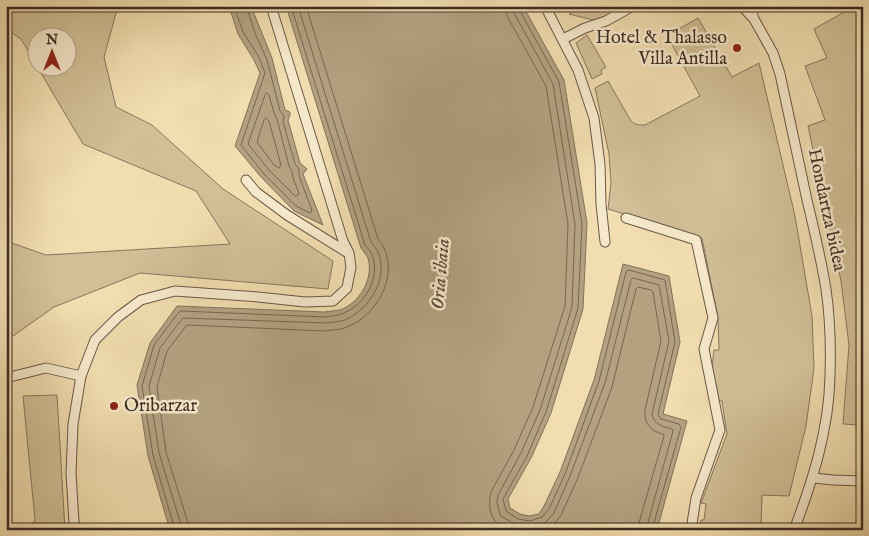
<svg xmlns="http://www.w3.org/2000/svg" width="869" height="536" viewBox="0 0 869 536" font-family="'IM FELL English',serif">
	<style>
		.green { fill: #d2bf97; stroke: #87765e }
		.water { fill: #b3a180; stroke: #83725b }
		.lines { fill: none; stroke-linecap: round; stroke-linejoin: round }
		.shore { stroke: #786652; stroke-width: 1 }
		.street-casing { stroke: #695847; stroke-width: 11 }
		.street { stroke: #f6e9cb; stroke-width: 9 }
		.poi-dot { fill: #8f2418; stroke: #f6e9cb; stroke-width: 2 }
		.labels { text-anchor: middle; dominant-baseline: central; stroke-width: 5; stroke-linejoin: round; paint-order: stroke }
		.poi-label { font-size: 18px; fill: #3c2c24; stroke: #f6e9cb; text-anchor: end }
		.street-label { font-size: 18px; fill: #3c2c24; stroke: #f6e9cb }
		.water-label { font-size: 19px; font-style: italic; fill: #5a493b; stroke: #f6e9cb }
	</style>
	<rect width="100%" height="100%" fill="#f1ddaf"/>
	<filter id="stains"><feTurbulence type="fractalNoise" baseFrequency=".004" numOctaves="4"/><feColorMatrix values="0 0 0 0 .2 0 0 0 0 .09 0 0 0 0 .02 0 0 0 .5 -.17"/></filter>
	<radialGradient id="worn" r=".72"><stop offset=".6" stop-color="#630" stop-opacity="0"/><stop offset="1" stop-color="#630" stop-opacity=".3"/></radialGradient>
	<!-- green -->
	<g class="green">
		<polygon points="6,6 118,6 104,57 116,107 152,125 223,189 333,261 328,289 140,273 54,307 6,341 6,241 46,255 230,244 196,191 83,144 38,68 68,68 68,38 38,38 38,67 21,39 6,29"/>
		<polygon points="583,6 629,6 601,18 593,20 569,14"/>
		<polygon points="855,6 863,6 863,435 860,435 859,425 843,424 849,345 841,281 808,126 825,120 805,66 827,58 814,29"/>
		<path d="M 698,18 L 732,77 L 759,63 L 795,216 L 812,316 L 814,368 L 806,426 L 789,496 L 762,495 L 761,530 L 699,530 L 701,520 L 704,520 L 706,504 L 701,503 L 727,434 L 722,401 L 716,401 C 713,383 711,368 714,350 L 719,350 L 718,318 L 702,238 L 608,209 L 611,183 L 609,154 L 595,88 L 608,81 L 631,121 C 635,125 640,125 645,125 L 700,96 L 671,43 L 681,37 L 677,30 Z"/>
		<polygon points="587,35 606,67 601,70 602,74 592,79 576,43"/>
		<polygon points="57,395 65,530 28,530 35,520 23,396"/>
	</g>
	<!-- water -->
	<g class="water">
		<polygon points="229,6 251,6 272,58 285,110 290,112 290,115 288,120 300,163 307,169 303,174 323,225 294,211 261,177 235,146 260,73 254,60 238,34"/>
		<path d="M 286,6 L 523,6 L 564,80 L 587,223 L 583,309 L 551,413 L 531,458 L 508,499 L 510,508 L 520,514 L 529,516 L 539,514 L 544,506 L 560,472 L 594,380 L 623,264 L 669,276 L 680,342 L 663,414 L 687,421 L 657,530 L 170,530 L 148,456 L 137,385 L 150,343 L 177,306 L 324,312 C 329,311 335,311 340,310 C 360,303 374,278 368,258 C 366,254 363,251 361,248 Z"/>
	</g>
	<g class="lines">
		<!-- shore -->
		<g class="shore">
			<polyline points="234,6 243,32 259,57 265,73 241,145 264,174 296,206 310,213 312,210 299,176 299,169 295,164 283,122 284,116 280,111 267,60 255,33 246,6"/>
			<path d="M 505,6 L 507,16 L 546,86 L 568,224 L 565,306 L 533,407 L 514,450 L 492,490 C 488,499 489,513 495,521 C 499,525 504,527 509,530"/>
			<path d="M 513,6 L 514,13 L 553,84 L 575,224 L 572,307 L 540,410 L 521,453 L 498,495 L 497,502 L 500,515 L 504,518 L 517,525 L 530,527 L 542,524 L 546,522 L 554,513 L 570,476 L 605,383 L 631,280 L 633,278 L 659,285 L 669,341 L 652,414 C 654,425 662,426 672,429 L 673,431 L 646,530"/>
			<polyline points="519,6 520,11 559,82 582,224 578,308 546,412 527,456 503,499 506,511 518,519 530,521 542,517 549,509 565,474 599,381 626,272 629,270 665,280 675,342 658,414 661,419 679,424 681,427 652,530"/>
			<polygon points="267,93 269,95 274,113 277,119 289,166 292,171 293,178 299,193 297,196 295,196 269,170 248,144 265,95"/>
			<polygon points="266,118 269,121 281,165 279,168 274,165 257,142 264,120"/>
			<path d="M 175,530 L 153,455 L 142,386 L 154,345 L 179,312 L 181,311 L 325,317 C 331,316 338,316 344,313 C 365,304 381,278 372,255 C 371,251 367,248 365,245 L 291,6"/>
			<path d="M 181,530 L 181,525 L 159,453 L 149,386 L 160,348 L 182,319 L 184,318 L 326,323 C 332,322 339,322 345,320 C 370,309 389,278 378,252 C 376,248 373,245 371,242 L 298,6"/>
			<path d="M 189,530 L 188,523 L 166,452 L 157,387 L 167,351 L 186,326 L 188,325 L 324,331 C 331,330 340,330 347,327 C 376,316 398,278 384,248 C 383,245 380,242 378,239 L 306,6"/>
			<path d="M 548,530 L 553,526 L 561,515 L 577,480 L 612,387 L 636,289 L 638,287 L 651,290 L 653,292 L 661,341 L 645,410 C 644,423 650,431 663,434 L 664,436 L 639,523 L 638,530"/>
		</g>
		<!-- street casing -->
		<g class="street-casing">
			<g id="street">
				<polyline points="545,6 578,70 594,118 600,164 601,204 605,242"/>
				<polyline points="742,6 752,17"/>
				<path d="M 750,6 L 754,19 L 773,53 L 780,74 C 789,116 798,158 807,200 C 814,229 821,259 826,289 C 830,317 831,347 830,376 C 829,429 813,480 794,530"/>
				<polyline points="563,39 585,28 606,21 633,6"/>
				<polyline points="246,180 256,192 287,215 348,253"/>
				<polyline points="626,218 696,240 713,318 704,349 720,430 696,498 691,530"/>
				<polyline points="6,378 46,368 81,376"/>
				<polyline points="813,478 833,480 863,481"/>
				<polyline points="77,530 74,523 71,473 73,424 81,376 95,340 118,317 141,300 175,291 258,297 305,302 333,301 347,288 351,267 349,253 343,241 271,6"/>
			</g>
		</g>
		<!-- street -->
		<use href="#street" class="street"/>
	</g>
	<!-- markers -->
	<g class="poi-dot">
		<circle cx="737" cy="48" r="5"/>
		<circle cx="114" cy="406" r="5"/>
	</g>
	<g class="labels">
		<!-- poi labels -->
		<g class="poi-label">
			<text x="727" y="38">Hotel &amp; Thalasso<tspan x="727" dy="21">Villa Antilla</tspan></text>
			<text x="124" y="406" text-anchor="start">Oribarzar</text>
		</g>
		<!-- street labels -->
		<g class="street-label">
			<text transform="translate(826 210) rotate(78)">Hondartza bidea</text>
		</g>
		<!-- water labels -->
		<g class="water-label">
			<text transform="translate(441 274) rotate(-85)">Oria ibaia</text>
		</g>
	</g>
	<!-- margin -->
	<rect width="869" height="536" fill="none" stroke="#f1ddaf" stroke-width="25"/>
	<rect x="8" y="8" width="854" height="521" fill="none" stroke="#3c2c24" stroke-width="2.5"/>
	<rect x="12" y="12" width="844" height="511" fill="none" stroke="#3c2c24"/>
	<!-- north arrow -->
	<g transform="translate(52 52)"><circle r="24" fill="#f6e9cb" stroke="#ac9d88"/>
	<path d="M0-4L9 19L0 12L-9 19Z" fill="#8f2418"/>
	<text y="-8" font-size="14" font-weight="bold" text-anchor="middle" fill="#3c2c24">N</text>
	</g>
	<rect width="100%" height="100%" filter="url(#stains)"/>
	<rect width="100%" height="100%" fill="url(#worn)"/>
</svg>
